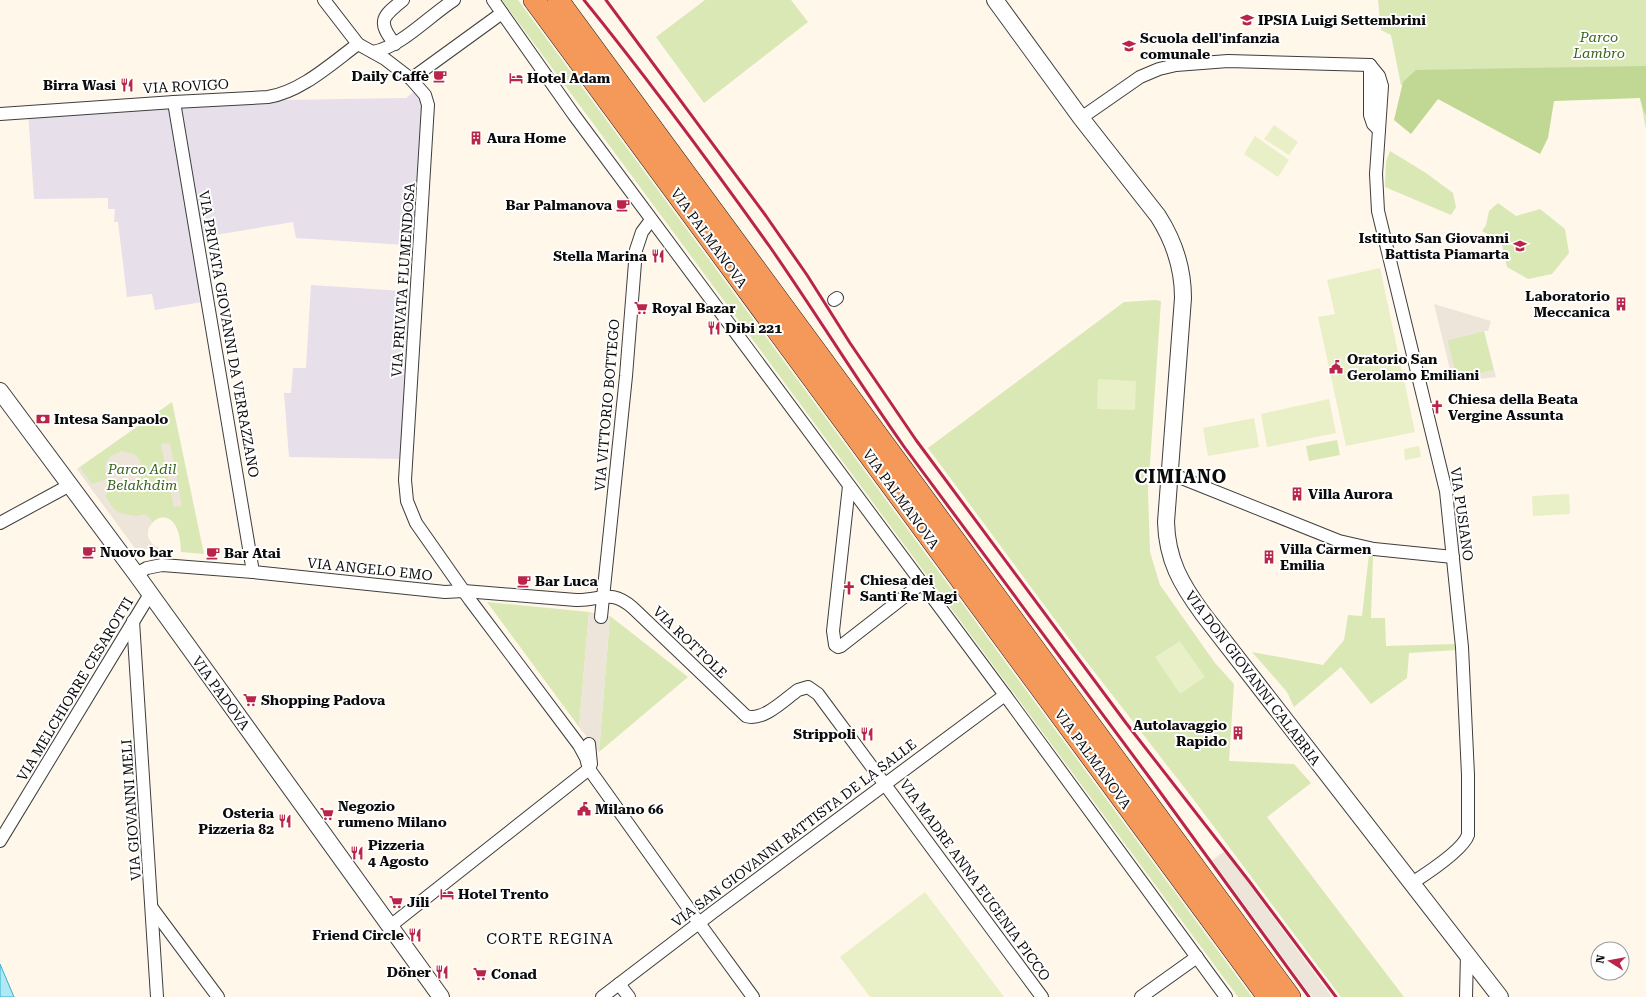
<svg xmlns="http://www.w3.org/2000/svg" width="1646" height="997" viewBox="0 0 1646 997" font-family="'Roboto Serif',serif">
	<style>
		.industrial { fill: #e7dfea }
		.green { fill: #d9e8b5 }
		.forest { fill: #c0d894 }
		.pitch { fill: #e9efc6 }
		.plaza { fill: #ede5da }
		.water { fill: #afe9f5; stroke: #37aecb }
		.lines { fill: none; stroke-linecap: round; stroke-linejoin: round }
		.minor-casing { stroke: #3e3e3e; stroke-width: 14 }
		.tertiary-casing { stroke: #3e3e3e; stroke-width: 18 }
		.trunk-casing { stroke: #1c1c1c; stroke-width: 22 }
		.minor { stroke: #fff; stroke-width: 12 }
		.tertiary { stroke: #fff; stroke-width: 16 }
		.trunk { stroke: #f5995a; stroke-width: 21 }
		.rail { stroke: #b9254a; stroke-width: 3 }
		.labels { text-anchor: middle; dominant-baseline: central; stroke-width: 4; stroke-linejoin: round; paint-order: stroke }
		.poi-label { font-size: 14px; font-weight: bold; fill: #0b0b0b; stroke: #fff; text-anchor: start }
		.park-label { font-size: 14px; font-style: italic; fill: #39621d; stroke: #fff }
		.street-label { font-size: 14px; fill: #0b0b0b; stroke: #fff }
		.neighbourhood-label { font-size: 15px; letter-spacing: 1px; fill: #0b0b0b; stroke: #fff }
		.district-label { font-size: 18px; font-weight: bold; letter-spacing: 1px; fill: #0b0b0b; stroke: #fff }
	</style>
	<rect width="100%" height="100%" fill="#fff7ea"/>
	<!-- industrial -->
	<g class="industrial">
		<polygon points="419,88 423,93 421,246 296,238 293,222 197,238 208,301 155,310 152,294 127,297 118,222 114,222 115,209 108,209 108,198 34,199 28,112 174,102 406,98"/>
		<polygon points="311,285 418,292 407,459 289,457 284,393 291,393 293,368 306,368"/>
	</g>
	<!-- green -->
	<g class="green">
		<polygon points="502,0 518,0 1252,997 1238,997"/>
		<polygon points="705,0 791,0 808,22 704,103 656,37"/>
		<polygon points="1378,0 1646,0 1646,129 1639,93 1401,85 1391,35 1381,30"/>
		<polygon points="1390,151 1426,173 1453,193 1456,207 1451,215 1385,187 1386,162"/>
		<polygon points="1498,203 1516,216 1540,209 1565,229 1569,253 1552,274 1528,279 1507,267 1501,241 1482,231 1486,225 1489,211"/>
		<polygon points="1155,300 1161,301 1148,492 1150,552 1160,585 1215,663 1234,684 1229,761 1294,764 1311,783 1267,817 1404,997 1341,997 1194,800 1079,652 928,448 1124,302"/>
		<polygon points="1484,331 1494,370 1457,380 1447,340"/>
		<path d="M 172,402 L 204,554 L 181,552 C 180,486 124,532 159,548 L 159,550 L 135,548 L 77,469 Z"/>
		<polygon points="1337,440 1340,455 1309,461 1306,446"/>
		<polygon points="1369,554 1373,555 1371,618 1385,618 1386,646 1455,644 1456,650 1409,653 1407,678 1371,704 1341,667 1294,707 1287,692 1252,652 1323,665 1344,640 1348,615 1362,616"/>
		<polygon points="487,602 589,612 579,727"/>
		<polygon points="610,616 688,677 599,752"/>
	</g>
	<!-- forest -->
	<polygon class="forest" points="1646,66 1646,114 1645,114 1640,98 1554,101 1548,138 1540,154 1438,99 1411,134 1394,120 1403,82 1416,70"/>
	<!-- pitch -->
	<g class="pitch">
		<polygon points="1274,125 1298,142 1289,155 1264,139"/>
		<polygon points="1255,136 1289,160 1278,177 1244,154"/>
		<polygon points="1380,268 1415,432 1346,446 1318,317 1335,314 1327,280"/>
		<polygon points="1098,379 1136,381 1135,410 1097,409"/>
		<polygon points="1329,399 1336,433 1267,447 1261,414"/>
		<polygon points="1254,418 1259,447 1208,456 1203,428"/>
		<polygon points="1419,446 1421,457 1405,460 1404,449"/>
		<polygon points="1569,494 1570,514 1533,516 1532,496"/>
		<polygon points="1180,641 1205,677 1180,694 1155,657"/>
		<polygon points="925,892 1004,997 870,997 840,957"/>
	</g>
	<!-- plaza -->
	<g class="plaza">
		<polygon points="1434,304 1491,321 1488,331 1484,331 1447,340 1457,380 1494,370 1496,377 1453,382"/>
		<polygon points="170,443 182,506 174,507 161,444"/>
		<polygon points="122,451 134,454 139,459 143,470 141,476 138,482 128,488 122,489 113,486 105,496 114,509 120,513 135,516 146,514 153,522 148,528 148,538 150,542 159,548 159,550 135,548 77,469 80,467 92,484 107,479 105,467 107,461 111,456"/>
		<polygon points="589,612 610,616 599,752 579,727"/>
		<polygon points="1225,851 1262,902 1332,997 1312,997 1236,893 1212,860"/>
	</g>
	<!-- water -->
	<polygon class="water" points="0,964 14,997 0,997"/>
	<g class="lines">
		<!-- minor casing -->
		<g class="minor-casing">
			<g id="minor">
				<polyline points="324,0 358,44 385,59 411,79 425,95 428,105 405,480 407,501 416,523 470,600 579,745 586,758 589,769 699,923 753,997"/>
				<polyline points="493,0 574,115 1005,695 1226,997"/>
				<path d="M 395,44 C 376,21 383,16 403,0"/>
				<path d="M 373,52 C 401,47 429,16 454,0"/>
				<path d="M 1370,65 L 1379,76 L 1382,86 L 1376,174 L 1378,211 L 1446,491 L 1462,647 L 1468,775 L 1468,835 C 1463,850 1426,874 1412,883"/>
				<polyline points="1370,65 1370,115 1373,124 1379,130"/>
				<polyline points="411,79 502,13"/>
				<polyline points="174,102 253,572"/>
				<path d="M 0,114 L 174,102 L 268,97 C 301,92 332,63 358,44"/>
				<polyline points="1081,118 1140,77 1159,69 1176,65 1228,61 1370,65"/>
				<polyline points="834,300 837,298"/>
				<polyline points="1169,473 1339,541 1374,549 1453,557"/>
				<polyline points="849,486 833,631 835,645 838,647 841,646 922,583"/>
				<polyline points="0,523 70,485"/>
				<path d="M 136,574 L 147,568 L 162,565 L 253,572 L 445,592 L 464,591 L 576,600 C 601,601 610,588 633,608 L 746,716 C 763,722 785,699 798,690 L 808,687 L 818,694 L 1042,997"/>
				<polyline points="601,617 626,376 636,250 642,232 651,220"/>
				<polyline points="133,621 157,997"/>
				<polyline points="0,841 150,594"/>
				<polyline points="152,908 218,997"/>
				<polyline points="389,927 589,769 591,764 589,744"/>
				<polyline points="619,984 629,997"/>
				<polyline points="602,997 712,913 1005,695"/>
				<polyline points="1141,997 1197,957"/>
				<polyline points="1466,997 1467,954"/>
			</g>
		</g>
		<!-- tertiary casing -->
		<g class="tertiary-casing">
			<g id="tertiary">
				<path d="M 995,0 L 1081,118 L 1158,216 C 1174,241 1183,268 1183,298 L 1166,522 C 1167,560 1181,584 1203,614 L 1500,997"/>
				<polyline points="0,391 136,574 441,997"/>
			</g>
		</g>
		<!-- trunk casing -->
		<g class="trunk-casing">
			<g id="trunk">
				<polyline points="534,0 1268,997"/>
				<polyline points="558,0 1290,997"/>
			</g>
		</g>
		<!-- minor -->
		<use href="#minor" class="minor"/>
		<!-- tertiary -->
		<use href="#tertiary" class="tertiary"/>
		<!-- trunk -->
		<use href="#trunk" class="trunk"/>
		<!-- rail -->
		<g class="rail">
			<path d="M 584,0 C 649,80 710,163 770,247 C 816,313 858,382 905,448 L 1152,781 L 1309,997"/>
			<polyline points="606,0 766,216 807,275 850,343 916,440 1126,723 1249,881 1336,997"/>
		</g>
	</g>
	<!-- icons -->
	<defs>
		<g id="school-bare" transform="scale(1.08)"><path d="M0-5L7-2L0 1L-7-2ZM-4 1L0 2.5L4 1V4Q0 6-4 4Z" fill="#b9254a" stroke="#fff" stroke-width="2.5" paint-order="stroke"/></g>
		<g id="cafe-bare" transform="scale(1.08)"><path d="M-5.5-4.5H6V0H3Q3 3.5 0 3.5H-2.5Q-5.5 3.5-5.5 0ZM3-3.2v2h1.7v-2ZM-6 4.5H4V6H-6Z" fill="#b9254a" stroke="#fff" stroke-width="2.5" paint-order="stroke"/></g>
		<g id="hotel-bare" transform="scale(1.08)"><path d="M-6-4.5h1.5V1H6V5H4.5V3h-9V5H-6ZM-4 0a1.8 1.8 0 1 1 3.6 0ZM.5 0V-2.5h3Q6-2.5 6 0Z" fill="#b9254a" stroke="#fff" stroke-width="2.5" paint-order="stroke"/></g>
		<g id="restaurant-bare" transform="scale(1.08)"><path d="M-5-6h1v4h1v-4h1v4h1v-4h1v5L-1.5 .5V6h-2V.5L-5-1ZM5-6V6H3V1.5H1.5Q1.5-4 5-6Z" fill="#b9254a" stroke="#fff" stroke-width="2.5" paint-order="stroke"/></g>
		<g id="building-bare" transform="scale(1.08)"><path d="M-4-6H4V6H1V3H-1V6H-4ZM-2.5-4.3h1.7v1.8h-1.7ZM.8-4.3h1.7v1.8H.8ZM-2.5-1h1.7V.8h-1.7ZM.8-1h1.7V.8H.8Z" fill="#b9254a" stroke="#fff" stroke-width="2.5" paint-order="stroke"/></g>
		<g id="supermarket-bare" transform="scale(1.08)"><path d="M-6-5.5h2.5l.6 2H6L4.5 2H-2.5L-4.4-4H-6ZM-1.5 3.2a1.3 1.3 0 1 0 .1 0ZM3 3.2a1.3 1.3 0 1 0 .1 0Z" fill="#b9254a" stroke="#fff" stroke-width="2.5" paint-order="stroke"/></g>
		<g id="civic-bare" transform="scale(1.08)"><path d="M-.6-6.5H3V-4.5H.6V-3L4-1V1h2V6H-6V1h2V-1L-.6-3ZM-1.2 2.5V6h2.4V2.5Z" fill="#b9254a" stroke="#fff" stroke-width="2.5" paint-order="stroke"/></g>
		<g id="church-bare" transform="scale(1.08)"><path d="M-1.2-6h2.4v3.5h3.3v2.4h-3.3V6h-2.4V-.1h-3.3v-2.4h3.3Z" fill="#b9254a" stroke="#fff" stroke-width="2.5" paint-order="stroke"/></g>
		<g id="bank-bare" transform="scale(1.08)"><path d="M-6-4H6V4H-6ZM0-2.3a2.3 2.3 0 1 0 0 4.6a2.3 2.3 0 1 0 0-4.6Z" fill="#b9254a" stroke="#fff" stroke-width="2.5" paint-order="stroke"/></g>
	</defs>
	<g fill-rule="evenodd">
		<use href="#school-bare" x="1247" y="20"/>
		<use href="#school-bare" x="1129" y="46"/>
		<use href="#cafe-bare" x="440" y="76"/>
		<use href="#hotel-bare" x="516" y="78"/>
		<use href="#restaurant-bare" x="127" y="85"/>
		<use href="#building-bare" x="476" y="138"/>
		<use href="#cafe-bare" x="623" y="205"/>
		<use href="#school-bare" x="1520" y="246"/>
		<use href="#restaurant-bare" x="658" y="256"/>
		<use href="#building-bare" x="1621" y="304"/>
		<use href="#supermarket-bare" x="641" y="308"/>
		<use href="#restaurant-bare" x="714" y="328"/>
		<use href="#civic-bare" x="1336" y="367"/>
		<use href="#church-bare" x="1437" y="407"/>
		<use href="#bank-bare" x="43" y="419"/>
		<use href="#building-bare" x="1297" y="494"/>
		<use href="#cafe-bare" x="89" y="552"/>
		<use href="#cafe-bare" x="213" y="553"/>
		<use href="#building-bare" x="1269" y="557"/>
		<use href="#cafe-bare" x="524" y="581"/>
		<use href="#church-bare" x="849" y="588"/>
		<use href="#supermarket-bare" x="250" y="700"/>
		<use href="#building-bare" x="1238" y="733"/>
		<use href="#restaurant-bare" x="867" y="734"/>
		<use href="#civic-bare" x="584" y="809"/>
		<use href="#supermarket-bare" x="327" y="814"/>
		<use href="#restaurant-bare" x="285" y="821"/>
		<use href="#restaurant-bare" x="357" y="853"/>
		<use href="#hotel-bare" x="447" y="894"/>
		<use href="#supermarket-bare" x="396" y="902"/>
		<use href="#restaurant-bare" x="415" y="935"/>
		<use href="#restaurant-bare" x="442" y="972"/>
		<use href="#supermarket-bare" x="480" y="974"/>
	</g>
	<g class="labels">
		<!-- poi labels -->
		<g class="poi-label">
			<text x="1258" y="20">IPSIA Luigi Settembrini</text>
			<text x="1140" y="38">Scuola dell'infanzia<tspan x="1140" dy="16">comunale</tspan></text>
			<text x="429" y="76" text-anchor="end">Daily Caffè</text>
			<text x="527" y="78">Hotel Adam</text>
			<text x="116" y="85" text-anchor="end">Birra Wasi</text>
			<text x="487" y="138">Aura Home</text>
			<text x="612" y="205" text-anchor="end">Bar Palmanova</text>
			<text x="1509" y="238" text-anchor="end">Istituto San Giovanni<tspan x="1509" dy="16">Battista Piamarta</tspan></text>
			<text x="647" y="256" text-anchor="end">Stella Marina</text>
			<text x="1610" y="296" text-anchor="end">Laboratorio<tspan x="1610" dy="16">Meccanica</tspan></text>
			<text x="652" y="308">Royal Bazar</text>
			<text x="725" y="328">Dibi 221</text>
			<text x="1347" y="359">Oratorio San<tspan x="1347" dy="16">Gerolamo Emiliani</tspan></text>
			<text x="1448" y="399">Chiesa della Beata<tspan x="1448" dy="16">Vergine Assunta</tspan></text>
			<text x="54" y="419">Intesa Sanpaolo</text>
			<text x="1308" y="494">Villa Aurora</text>
			<text x="1280" y="549">Villa Carmen<tspan x="1280" dy="16">Emilia</tspan></text>
			<text x="100" y="552">Nuovo bar</text>
			<text x="224" y="553">Bar Atai</text>
			<text x="860" y="580">Chiesa dei<tspan x="860" dy="16">Santi Re Magi</tspan></text>
			<text x="535" y="581">Bar Luca</text>
			<text x="261" y="700">Shopping Padova</text>
			<text x="1227" y="725" text-anchor="end">Autolavaggio<tspan x="1227" dy="16">Rapido</tspan></text>
			<text x="856" y="734" text-anchor="end">Strippoli</text>
			<text x="338" y="806">Negozio<tspan x="338" dy="16">rumeno Milano</tspan></text>
			<text x="595" y="809">Milano 66</text>
			<text x="274" y="813" text-anchor="end">Osteria<tspan x="274" dy="16">Pizzeria 82</tspan></text>
			<text x="368" y="845">Pizzeria<tspan x="368" dy="16">4 Agosto</tspan></text>
			<text x="458" y="894">Hotel Trento</text>
			<text x="407" y="902">Jili</text>
			<text x="404" y="935" text-anchor="end">Friend Circle</text>
			<text x="431" y="972" text-anchor="end">Döner</text>
			<text x="491" y="974">Conad</text>
		</g>
		<!-- park labels -->
		<g class="park-label">
			<text x="1599" y="37">Parco<tspan x="1599" dy="16">Lambro</tspan></text>
			<text x="142" y="469">Parco Adil<tspan x="142" dy="16">Belakhdim</tspan></text>
		</g>
		<!-- street labels -->
		<g class="street-label">
			<text transform="translate(186 86) rotate(-3)">VIA ROVIGO</text>
			<text transform="translate(709 238) rotate(54)">VIA PALMANOVA</text>
			<text transform="translate(403 280) rotate(-86)">VIA PRIVATA FLUMENDOSA</text>
			<text transform="translate(229 334) rotate(80)">VIA PRIVATA GIOVANNI DA VERRAZZANO</text>
			<text transform="translate(607 405) rotate(-85)">VIA VITTORIO BOTTEGO</text>
			<text transform="translate(901 499) rotate(54)">VIA PALMANOVA</text>
			<text transform="translate(1462 514) rotate(82)">VIA PUSIANO</text>
			<text transform="translate(370 569) rotate(6)">VIA ANGELO EMO</text>
			<text transform="translate(690 642) rotate(44)">VIA ROTTOLE</text>
			<text transform="translate(1253 678) rotate(53)">VIA DON GIOVANNI CALABRIA</text>
			<text transform="translate(75 689) rotate(-59)">VIA MELCHIORRE CESAROTTI</text>
			<text transform="translate(221 693) rotate(54)">VIA PADOVA</text>
			<text transform="translate(1093 759) rotate(54)">VIA PALMANOVA</text>
			<text transform="translate(131 810) rotate(-94)">VIA GIOVANNI MELI</text>
			<text transform="translate(794 833) rotate(-37)">VIA SAN GIOVANNI BATTISTA DE LA SALLE</text>
			<text transform="translate(975 880) rotate(54)">VIA MADRE ANNA EUGENIA PICCO</text>
		</g>
		<!-- neighbourhood labels -->
		<g class="neighbourhood-label">
			<text x="550" y="939">CORTE REGINA</text>
		</g>
		<!-- district labels -->
		<g class="district-label">
			<text x="1181" y="476">CIMIANO</text>
		</g>
	</g>
	<!-- north arrow -->
	<g transform="translate(1610 961) rotate(281)"><circle r="19" fill="#ffffff" stroke="#9d9d9d"/>
	<path d="M0-3L7 15L0 10L-7 15Z" fill="#b9254a"/>
	<text y="-6" font-size="11" font-weight="bold" text-anchor="middle" fill="#0b0b0b">N</text>
	</g>
</svg>
